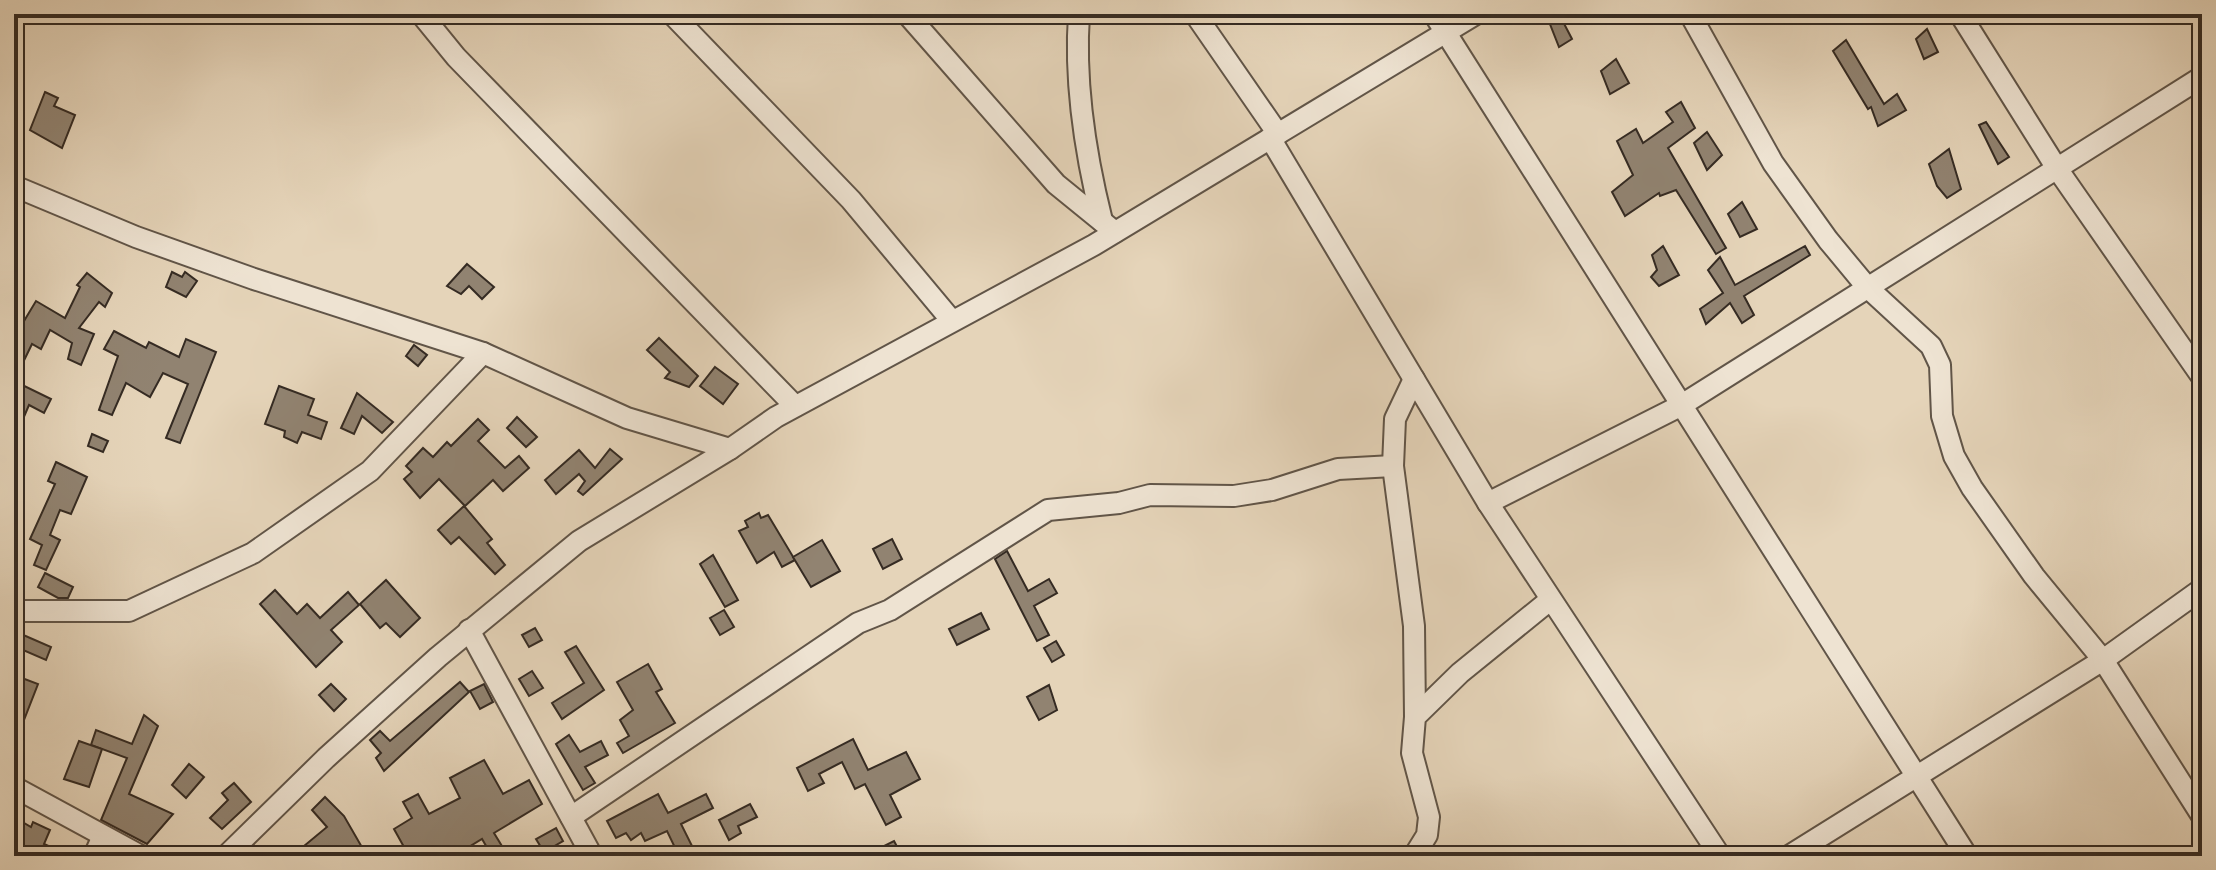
<svg xmlns="http://www.w3.org/2000/svg" width="2216" height="870" viewBox="0 0 2216 870" font-family="'EB Garamond',serif">
	<style>
		.building { fill: #918371; stroke: #352b23; stroke-width: 2 }
		.lines { fill: none; stroke-linecap: round; stroke-linejoin: round }
		.minor-casing { stroke: #615548; stroke-width: 24 }
		.minor { stroke: #eee3d2; stroke-width: 20 }
	</style>
	<rect width="100%" height="100%" fill="#e5d4b9"/>
	<filter id="stains"><feTurbulence type="fractalNoise" baseFrequency=".0025" numOctaves="4"/><feColorMatrix values="0 0 0 0 .2 0 0 0 0 .09 0 0 0 0 .02 0 0 0 .5 -.17"/></filter>
	<radialGradient id="worn" r=".72"><stop offset=".6" stop-color="#630" stop-opacity="0"/><stop offset="1" stop-color="#630" stop-opacity=".3"/></radialGradient>
	<!-- building -->
	<g class="building">
		<polygon points="1546,14 1559,14 1572,39 1559,47"/>
		<polygon points="1927,29 1938,52 1924,59 1916,39"/>
		<polygon points="1846,40 1884,104 1897,94 1906,110 1878,126 1871,107 1868,109 1833,51"/>
		<polygon points="1616,59 1629,83 1610,94 1601,71"/>
		<polygon points="45,92 58,98 54,106 75,115 62,148 30,130"/>
		<polygon points="1681,102 1695,128 1668,148 1726,248 1716,254 1676,190 1660,196 1659,193 1625,216 1612,192 1633,175 1617,141 1636,129 1643,143 1673,122 1666,112"/>
		<polygon points="1986,122 2009,157 1998,164 1979,125"/>
		<polygon points="1707,132 1722,155 1707,170 1694,143"/>
		<polygon points="1949,149 1961,189 1947,198 1937,186 1929,164"/>
		<polygon points="1742,202 1757,229 1740,237 1728,214"/>
		<polygon points="1663,246 1679,275 1659,286 1651,277 1657,270 1652,255"/>
		<polygon points="1805,246 1810,255 1744,296 1754,315 1742,323 1730,303 1706,324 1700,309 1723,293 1708,270 1720,257 1735,285"/>
		<polygon points="467,264 494,287 482,299 469,286 461,294 447,286"/>
		<polygon points="172,272 182,277 185,272 197,281 186,297 166,287"/>
		<polygon points="87,273 112,293 105,307 99,302 79,328 94,334 81,365 68,359 72,343 50,330 41,349 32,344 14,381 51,399 44,413 29,405 14,440 14,332 18,324 21,326 36,301 65,318 80,287 77,285"/>
		<polygon points="114,331 146,348 149,342 179,357 186,339 216,352 180,443 166,438 188,384 163,373 150,397 126,383 112,415 99,410 118,356 104,349"/>
		<polygon points="659,338 698,376 689,387 665,378 670,372 647,350"/>
		<polygon points="414,345 427,355 418,366 406,356"/>
		<polygon points="715,367 738,384 723,404 700,386"/>
		<polygon points="279,386 314,399 308,415 327,422 321,439 302,432 297,443 284,437 285,431 265,424"/>
		<polygon points="357,393 393,422 382,433 362,416 354,434 341,428"/>
		<polygon points="517,417 537,437 526,447 507,428"/>
		<polygon points="478,419 489,430 478,441 505,468 519,456 529,468 503,491 493,480 465,506 439,479 420,498 404,479 412,472 406,466 423,448 433,457 447,442 451,446"/>
		<polygon points="92,434 108,441 103,452 88,446"/>
		<polygon points="610,449 622,459 583,495 578,491 585,481 579,474 556,494 545,480 579,450 595,468"/>
		<polygon points="56,462 87,477 71,514 60,510 50,535 60,540 46,570 34,565 42,545 30,539 55,484 48,481"/>
		<polygon points="464,506 492,539 487,543 505,565 495,574 459,537 451,544 438,530"/>
		<polygon points="759,513 761,518 768,515 795,560 782,567 774,552 757,563 739,531 748,527 745,521"/>
		<polygon points="892,539 902,559 883,569 873,549"/>
		<polygon points="822,540 840,571 811,587 793,557"/>
		<polygon points="1007,551 1028,591 1049,579 1057,593 1034,606 1049,635 1037,641 995,559"/>
		<polygon points="713,555 738,600 725,607 700,564"/>
		<polygon points="45,573 73,587 68,598 58,598 38,587"/>
		<polygon points="386,580 420,618 400,637 386,623 380,628 360,604"/>
		<polygon points="275,590 297,614 307,604 320,618 348,592 359,605 331,630 342,642 316,667 260,604"/>
		<polygon points="724,610 734,627 720,635 710,618"/>
		<polygon points="981,613 989,629 957,645 949,629"/>
		<polygon points="535,628 542,640 529,647 522,635"/>
		<polygon points="21,634 51,647 46,660 16,647"/>
		<polygon points="1056,641 1064,655 1052,662 1044,648"/>
		<polygon points="576,646 604,690 562,719 552,703 584,683 565,652"/>
		<polygon points="648,664 662,689 656,692 675,723 623,753 617,743 629,736 620,720 633,710 617,682"/>
		<polygon points="532,671 543,688 529,696 519,679"/>
		<polygon points="14,675 38,684 15,743 14,743"/>
		<polygon points="460,682 469,692 384,771 376,758 381,753 370,740 380,731 390,741"/>
		<polygon points="331,684 346,699 334,711 319,695"/>
		<polygon points="484,684 493,702 480,709 470,691"/>
		<polygon points="1049,685 1057,710 1039,720 1027,697"/>
		<polygon points="144,715 158,726 129,794 173,814 147,844 101,820 127,758 91,745 96,730 132,744"/>
		<polygon points="569,735 580,752 601,741 608,755 585,767 595,783 583,790 556,744"/>
		<polygon points="853,739 868,770 906,752 920,779 890,795 901,817 886,825 865,784 855,789 842,762 819,774 824,783 808,791 797,768"/>
		<polygon points="79,741 102,749 89,787 64,779"/>
		<polygon points="484,760 503,794 529,780 542,804 494,833 508,856 492,856 482,839 454,856 434,856 431,850 421,856 409,856 394,829 412,818 403,802 418,794 429,814 460,798 450,778"/>
		<polygon points="189,764 204,777 186,798 172,785"/>
		<polygon points="234,783 251,802 222,829 210,818 228,800 222,793"/>
		<polygon points="658,794 668,813 706,794 713,808 681,824 697,856 679,856 667,831 645,841 641,833 631,840 626,833 616,838 607,821"/>
		<polygon points="325,797 344,816 367,856 292,856 327,827 312,810"/>
		<polygon points="750,804 757,817 738,826 741,833 729,840 719,820"/>
		<polygon points="14,817 31,827 33,822 50,830 44,844 71,856 26,856 14,850"/>
		<polygon points="556,828 563,841 544,852 536,839"/>
		<polygon points="894,841 902,856 864,856"/>
	</g>
	<g class="lines">
		<!-- minor casing -->
		<g class="minor-casing">
			<g id="minor">
				<polyline points="421,14 456,57 795,406"/>
				<polyline points="672,14 851,200 952,321"/>
				<polyline points="907,14 1056,184 1115,232"/>
				<path d="M 1079,14 C 1074,84 1085,153 1102,221"/>
				<polyline points="1195,14 1278,134"/>
				<polyline points="1434,14 1967,856"/>
				<polyline points="1690,14 1773,163 1828,240 1867,287 1931,346 1940,365 1942,416 1954,456 1972,488 2034,576 2103,660 2202,816"/>
				<polyline points="1960,14 2056,167 2202,377"/>
				<polyline points="1270,138 1488,503 1720,856"/>
				<polyline points="14,186 136,237 254,279 483,353 627,418 730,449"/>
				<polyline points="1414,379 1395,419 1393,466 1414,626 1415,717"/>
				<polyline points="1488,503 1680,406 2202,77"/>
				<polyline points="14,611 129,611 253,553 370,471 483,353"/>
				<polyline points="469,630 592,856"/>
				<polyline points="14,787 141,856"/>
				<polyline points="571,817 858,623 890,610 1048,510 1119,503 1150,495 1234,496 1272,490 1338,469 1393,466"/>
				<polyline points="94,856 103,836"/>
				<polyline points="226,856 326,758 438,657 579,541 730,449 776,417 1094,245 1476,14"/>
				<polyline points="1414,856 1427,835 1429,817 1412,753 1415,717 1460,673 1550,600"/>
				<polyline points="1789,856 2103,660 2202,589"/>
			</g>
		</g>
		<!-- minor -->
		<use href="#minor" class="minor"/>
	</g>
	<!-- margin -->
	<rect width="2216" height="870" fill="none" stroke="#e5d4b9" stroke-width="48"/>
	<rect x="16" y="16" width="2184" height="838" fill="none" stroke="#352b23" stroke-width="4"/>
	<rect x="24" y="24" width="2168" height="822" fill="none" stroke="#352b23" stroke-width="2"/>
	<rect width="100%" height="100%" filter="url(#stains)"/>
	<rect width="100%" height="100%" fill="url(#worn)"/>
</svg>
